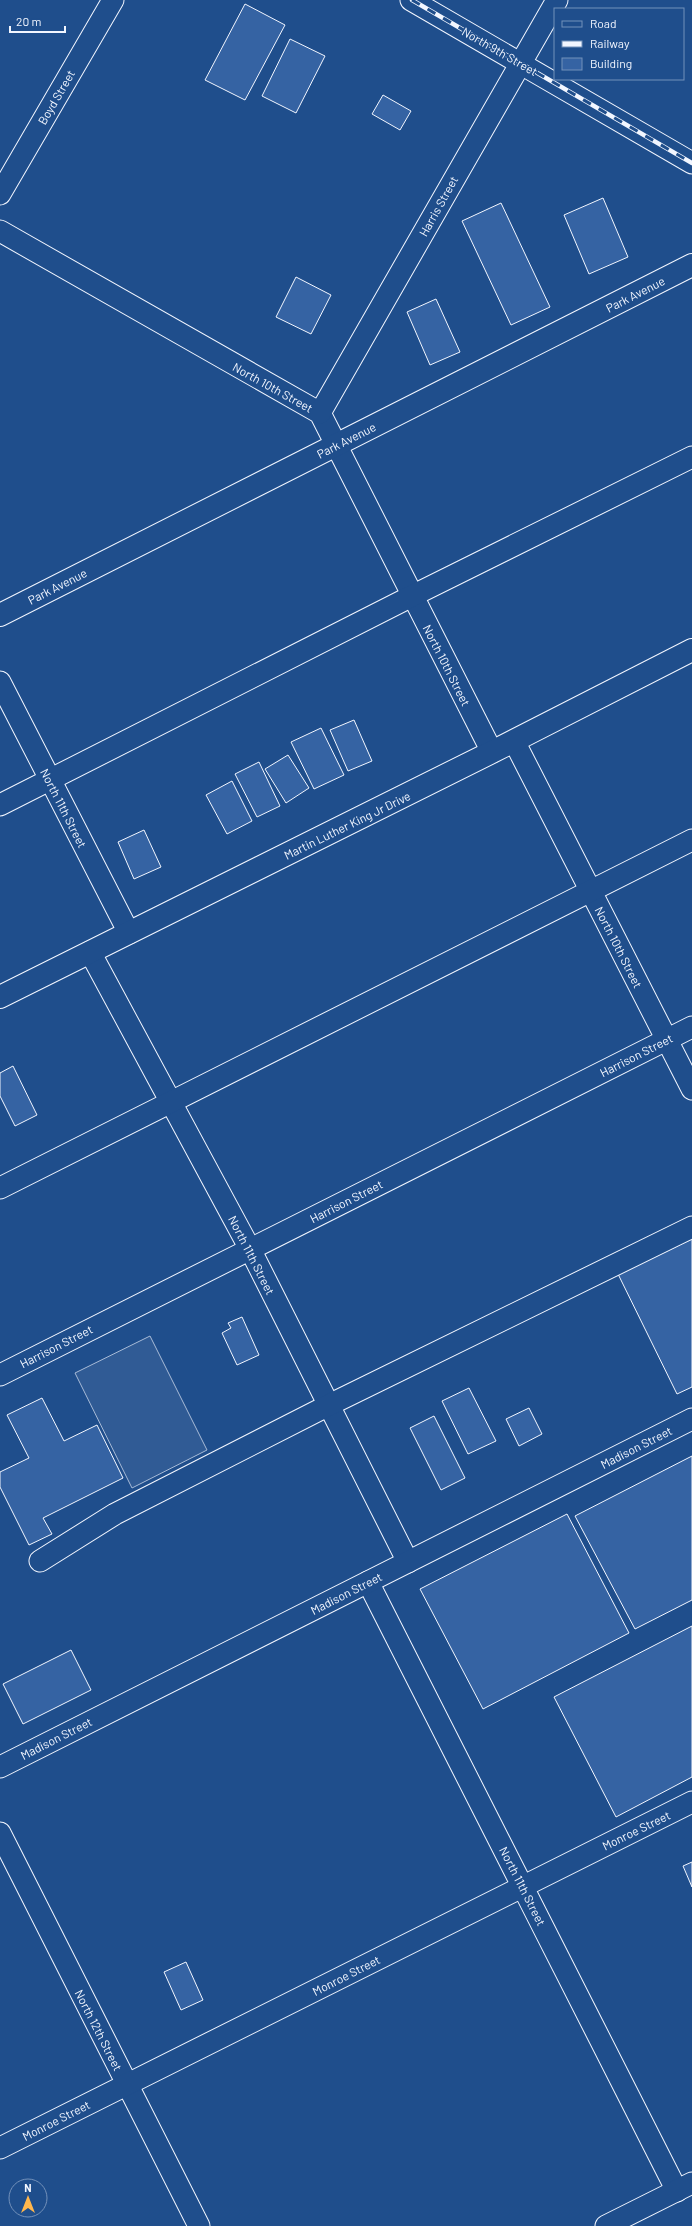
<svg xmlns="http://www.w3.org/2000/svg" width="692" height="2226" viewBox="0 0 692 2226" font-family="Barlow,sans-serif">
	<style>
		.parking { fill: #305b95; stroke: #a8bbd7 }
		.building { fill: #3563a3; stroke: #f2f6ff }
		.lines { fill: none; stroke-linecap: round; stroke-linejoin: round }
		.minor-casing { stroke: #f2f6ff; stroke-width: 23 }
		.major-casing { stroke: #f2f6ff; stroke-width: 24 }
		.minor { stroke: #1f4e8c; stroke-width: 21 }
		.major { stroke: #1f4e8c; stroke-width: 22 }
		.rail-casing { stroke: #f2f6ff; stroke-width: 4.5 }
		.rail { stroke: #1f4e8c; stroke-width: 3; stroke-dasharray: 9; stroke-linecap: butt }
		.labels { text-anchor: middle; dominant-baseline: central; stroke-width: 3; stroke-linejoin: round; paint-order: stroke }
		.street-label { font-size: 12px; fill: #f2f6ff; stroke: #1f4e8c }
	</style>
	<rect width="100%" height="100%" fill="#1f4e8c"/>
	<!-- parking -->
	<polygon class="parking" points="150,1336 207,1450 132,1488 75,1373"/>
	<!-- building -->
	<g class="building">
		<polygon points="245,4 285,25 245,100 205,80"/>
		<polygon points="290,39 325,56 296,113 262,96"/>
		<polygon points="383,95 411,111 400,130 372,114"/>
		<polygon points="603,198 628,257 589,274 564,215"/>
		<polygon points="501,203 550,307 511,325 462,221"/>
		<polygon points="296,277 331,295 311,334 276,317"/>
		<polygon points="436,299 460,352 430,365 407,312"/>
		<polygon points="354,720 372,761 348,771 330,730"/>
		<polygon points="321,728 344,775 314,789 291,742"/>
		<polygon points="288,755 309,788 286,803 265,769"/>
		<polygon points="259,762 280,806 257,817 235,774"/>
		<polygon points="232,781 252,821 227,834 206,795"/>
		<polygon points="144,830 161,867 134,879 118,842"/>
		<polygon points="13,1066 37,1115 15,1126 0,1096 0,1073"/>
		<polygon points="692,1239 692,1387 677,1394 618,1274"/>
		<polygon points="242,1317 259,1355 237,1365 222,1333 231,1328 228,1323"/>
		<polygon points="469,1388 496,1441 468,1454 442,1401"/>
		<polygon points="42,1398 64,1441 97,1425 123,1478 43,1518 52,1534 29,1545 0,1487 0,1472 29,1458 7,1415"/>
		<polygon points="529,1408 542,1434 519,1446 506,1419"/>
		<polygon points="434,1416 465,1478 441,1490 410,1428"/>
		<polygon points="692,1456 692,1600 635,1629 575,1516"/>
		<polygon points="567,1514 629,1633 483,1709 420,1589"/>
		<polygon points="692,1626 692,1777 616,1817 554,1697"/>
		<polygon points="71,1650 91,1690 23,1724 3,1684"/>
		<polygon points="692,1862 692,1887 683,1866"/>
		<polygon points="186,1962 203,2000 181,2010 164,1972"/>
	</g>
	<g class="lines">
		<!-- minor casing -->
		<g class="minor-casing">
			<g id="minor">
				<polyline points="411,0 692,163"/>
				<polyline points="0,194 113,0"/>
				<polyline points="0,231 320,413 492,752"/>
				<polyline points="320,413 557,0"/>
				<polyline points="0,682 129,933"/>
				<polyline points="514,741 692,1089"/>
				<polyline points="0,805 412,596 692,457"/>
				<polyline points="90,952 250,1249 408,1562"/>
				<polyline points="0,1188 692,840"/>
				<polyline points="0,1375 692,1027"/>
				<polyline points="40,1561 115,1514 329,1405 692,1227"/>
				<polyline points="368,1582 677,2191"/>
				<polyline points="0,1767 692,1419"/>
				<polyline points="0,1833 199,2226"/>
				<polyline points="0,2148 692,1802"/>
				<polyline points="606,2226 692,2183"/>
			</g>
		</g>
		<!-- major casing -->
		<g class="major-casing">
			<g id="major">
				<polyline points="0,615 692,265"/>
				<polyline points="0,997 492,752 692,650"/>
			</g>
		</g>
		<!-- minor -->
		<use href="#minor" class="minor"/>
		<!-- major -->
		<use href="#major" class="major"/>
		<!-- rail casing -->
		<g class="rail-casing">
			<polyline id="rail" points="412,0 692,163"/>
		</g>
		<!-- rail -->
		<use href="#rail" class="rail"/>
	</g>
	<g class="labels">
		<!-- street labels -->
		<g class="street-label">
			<text transform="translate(500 51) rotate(30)">North 9th Street</text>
			<text transform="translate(56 97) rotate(-60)">Boyd Street</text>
			<text transform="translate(438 206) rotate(-61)">Harris Street</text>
			<text transform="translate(635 294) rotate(-27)">Park Avenue</text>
			<text transform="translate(273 387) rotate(29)">North 10th Street</text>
			<text transform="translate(346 440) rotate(-27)">Park Avenue</text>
			<text transform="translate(57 586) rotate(-27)">Park Avenue</text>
			<text transform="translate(447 665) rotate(63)">North 10th Street</text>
			<text transform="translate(64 808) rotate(63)">North 11th Street</text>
			<text transform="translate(347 825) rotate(-26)">Martin Luther King Jr Drive</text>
			<text transform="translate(619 947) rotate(63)">North 10th Street</text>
			<text transform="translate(636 1055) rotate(-27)">Harrison Street</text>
			<text transform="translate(346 1201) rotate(-27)">Harrison Street</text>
			<text transform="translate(252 1255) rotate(63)">North 11th Street</text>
			<text transform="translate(56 1346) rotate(-27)">Harrison Street</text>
			<text transform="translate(636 1447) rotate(-27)">Madison Street</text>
			<text transform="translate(346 1593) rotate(-27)">Madison Street</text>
			<text transform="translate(56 1738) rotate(-27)">Madison Street</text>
			<text transform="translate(636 1830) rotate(-26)">Monroe Street</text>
			<text transform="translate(523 1886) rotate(63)">North 11th Street</text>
			<text transform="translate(346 1975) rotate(-27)">Monroe Street</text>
			<text transform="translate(99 2030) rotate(63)">North 12th Street</text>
			<text transform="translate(56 2120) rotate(-27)">Monroe Street</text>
		</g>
	</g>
	<!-- legend -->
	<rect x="554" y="8" width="130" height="72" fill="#1f4e8c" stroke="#7391ba"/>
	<rect x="562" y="21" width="20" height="6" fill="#1f4e8c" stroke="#7391ba"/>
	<text x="590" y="28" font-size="12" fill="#f2f6ff">Road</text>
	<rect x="562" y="41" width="20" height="6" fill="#f2f6ff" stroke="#7391ba"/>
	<text x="590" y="48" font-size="12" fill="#f2f6ff">Railway</text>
	<rect x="562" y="58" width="20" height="12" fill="#3563a3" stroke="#7391ba"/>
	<text x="590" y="68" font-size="12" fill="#f2f6ff">Building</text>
	<!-- north arrow -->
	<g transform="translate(28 2198)"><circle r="19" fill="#1f4e8c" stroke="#7391ba"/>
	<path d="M0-3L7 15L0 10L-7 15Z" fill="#ffb74d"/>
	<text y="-6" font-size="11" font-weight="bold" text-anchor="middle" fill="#f2f6ff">N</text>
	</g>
	<!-- scale -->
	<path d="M10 26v6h55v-6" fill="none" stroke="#f2f6ff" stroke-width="2"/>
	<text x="16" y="26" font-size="12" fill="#f2f6ff" stroke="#1f4e8c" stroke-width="3" paint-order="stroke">20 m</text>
</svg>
